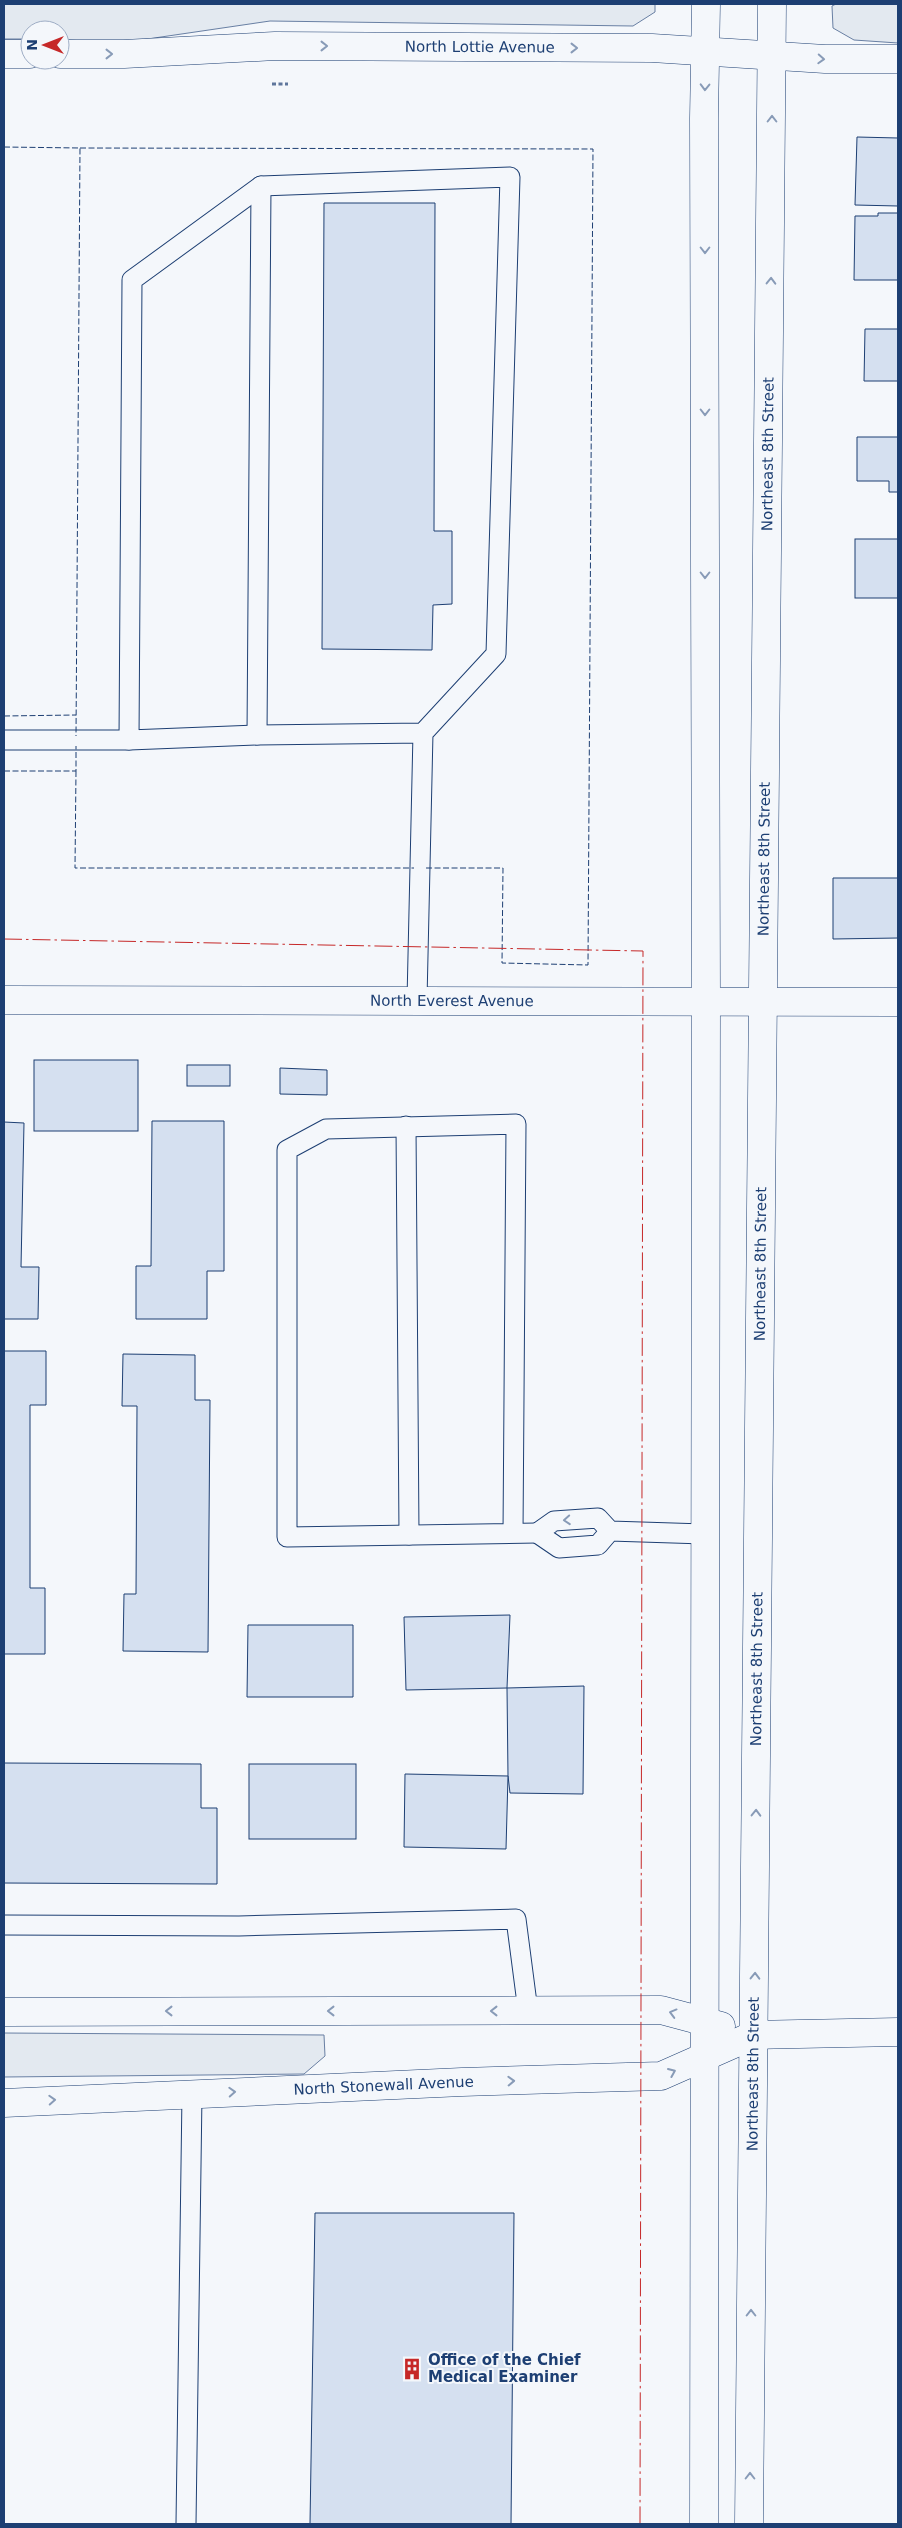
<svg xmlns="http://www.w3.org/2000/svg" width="902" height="2528" viewBox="0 0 902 2528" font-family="'DejaVu Sans',sans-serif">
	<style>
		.green { fill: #e3e9f0; stroke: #687fa3 }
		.building { fill: #d5e0f0; stroke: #1d3f73 }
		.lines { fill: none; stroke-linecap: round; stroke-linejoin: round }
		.lane-casing { stroke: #1d3f73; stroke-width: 21 }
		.street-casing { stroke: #1d3f73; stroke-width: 29 }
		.secondary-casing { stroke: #1d3f73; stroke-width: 29 }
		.path { stroke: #5e769c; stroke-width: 3; stroke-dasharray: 4 2.5; stroke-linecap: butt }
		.lane { stroke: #f4f7fb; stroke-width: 19 }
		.street { stroke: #f4f7fb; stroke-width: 28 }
		.secondary { stroke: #f4f7fb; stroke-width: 28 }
		.fence { stroke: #1d3f73; stroke-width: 1; stroke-dasharray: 6 2.5; stroke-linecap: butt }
		.power { stroke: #c62828; stroke-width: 1; stroke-dasharray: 18 4 2.5 4; stroke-linecap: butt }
		.oneway { stroke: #889bb7 }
		.labels { text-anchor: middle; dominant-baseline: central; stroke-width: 4; stroke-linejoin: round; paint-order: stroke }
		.street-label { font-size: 15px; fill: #1d3f73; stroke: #f4f7fb }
		.poi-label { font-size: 15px; font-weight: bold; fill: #1d3f73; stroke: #f4f7fb; text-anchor: start }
	</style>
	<rect width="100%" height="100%" fill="#f4f7fb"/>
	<!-- green -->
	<g class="green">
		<polygon points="4,4 655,4 655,12 633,26 270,21 127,42 60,40 60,30 30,30 30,39 4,39"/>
		<polygon points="836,4 898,4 898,43 854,40 833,28 832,6"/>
		<polygon points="4,2033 324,2035 325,2056 304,2074 4,2077"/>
	</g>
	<!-- building -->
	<g class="building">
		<polygon points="857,137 898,138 898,206 855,205"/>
		<polygon points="324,203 435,203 434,531 452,531 452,604 433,605 432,650 322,649"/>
		<polygon points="878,213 898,213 898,280 854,280 855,216 878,216"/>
		<polygon points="865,329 898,329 898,381 864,381"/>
		<polygon points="857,437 898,437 898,492 889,492 889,481 857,481"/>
		<rect x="855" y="539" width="43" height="59"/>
		<polygon points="833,878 898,878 898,938 833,939"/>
		<rect x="34" y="1060" width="104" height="71"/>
		<rect x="187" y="1065" width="43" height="21"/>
		<polygon points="280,1068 327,1070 327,1095 280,1094"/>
		<polygon points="152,1121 224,1121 224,1271 207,1271 207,1319 136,1319 136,1266 151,1266"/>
		<polygon points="4,1122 24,1123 21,1267 39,1267 38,1319 4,1319"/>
		<polygon points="4,1351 46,1351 46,1405 30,1405 30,1588 45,1588 45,1654 4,1654"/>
		<polygon points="123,1354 195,1355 195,1400 210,1400 208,1652 123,1651 124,1594 136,1594 137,1406 122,1406"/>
		<polygon points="510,1615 507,1688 406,1690 404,1617"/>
		<polygon points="248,1625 353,1625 353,1697 247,1697"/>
		<polygon points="584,1686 583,1794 510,1793 508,1776 507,1688"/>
		<polygon points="4,1763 201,1764 201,1808 217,1808 217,1884 4,1883"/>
		<rect x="249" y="1764" width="107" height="75"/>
		<polygon points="405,1774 508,1776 506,1849 404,1847"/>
		<polygon points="315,2213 514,2213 511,2524 310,2524"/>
	</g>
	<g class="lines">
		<!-- lane casing -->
		<g class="lane-casing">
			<g id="lane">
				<polyline points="257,735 261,186"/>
				<polyline points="4,740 129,740"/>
				<polyline points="417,1000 423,733 496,654 510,177 261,186 132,280 129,740 257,735 423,733"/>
				<polyline points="406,1126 409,1535"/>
				<polyline points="610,1531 598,1545 559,1548 537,1533 554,1521 598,1518 610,1531 704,1534"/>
				<polyline points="513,1533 516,1124 326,1129 287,1150 287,1537 537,1533"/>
				<polyline points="4,1925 239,1926 516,1919 528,2011"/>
				<polyline points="186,2524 192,2094"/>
			</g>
		</g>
		<!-- street casing -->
		<g class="street-casing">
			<g id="street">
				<path id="s1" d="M 4,1000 L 898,1002"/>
				<polyline points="754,2035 898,2032"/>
			</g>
		</g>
		<!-- secondary casing -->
		<g class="secondary-casing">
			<g id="secondary">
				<polyline points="4,54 30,54"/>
				<path id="s2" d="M 60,54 L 124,54 L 275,46 L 652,48 L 825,59 L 898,59"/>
				<polyline points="4,2012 661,2010 721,2026"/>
				<path id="s3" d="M 4,2103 L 462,2082 L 661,2076 L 754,2035"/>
				<polyline points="704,2524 706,1001 704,118 706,4"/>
				<path id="s4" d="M 749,2524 L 772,4"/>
			</g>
		</g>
		<!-- path -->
		<polyline class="path" points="272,84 288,84"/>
		<!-- lane -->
		<use href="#lane" class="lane"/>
		<!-- street -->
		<use href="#street" class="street"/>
		<!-- secondary -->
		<use href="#secondary" class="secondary"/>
		<!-- fence -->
		<g class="fence">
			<polyline points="4,147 80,148 76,736"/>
			<polyline points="80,148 593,149 588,965 502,963 503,868 426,868"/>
			<polyline points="4,716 76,715"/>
			<polyline points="4,771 76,771 76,746"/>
			<polyline points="76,771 75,868 414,868"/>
		</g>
		<!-- power -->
		<polyline class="power" points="4,939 643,951 640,2524"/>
	</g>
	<!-- one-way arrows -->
	<defs><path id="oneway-chevron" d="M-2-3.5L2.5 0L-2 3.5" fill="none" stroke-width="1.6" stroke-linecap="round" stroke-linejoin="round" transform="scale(1.25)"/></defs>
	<g class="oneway">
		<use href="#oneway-chevron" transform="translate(324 46)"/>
		<use href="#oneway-chevron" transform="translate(574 48)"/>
		<use href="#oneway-chevron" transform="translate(109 54)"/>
		<use href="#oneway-chevron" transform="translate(821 59) rotate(3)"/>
		<use href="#oneway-chevron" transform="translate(705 87) rotate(91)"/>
		<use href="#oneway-chevron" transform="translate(772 119) rotate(-90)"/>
		<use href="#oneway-chevron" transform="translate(705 250) rotate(90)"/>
		<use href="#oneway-chevron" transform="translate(771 281) rotate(-89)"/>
		<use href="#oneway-chevron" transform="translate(705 412) rotate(90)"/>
		<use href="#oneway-chevron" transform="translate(705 575) rotate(90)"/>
		<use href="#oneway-chevron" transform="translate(567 1520) rotate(176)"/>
		<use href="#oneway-chevron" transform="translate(756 1813) rotate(-89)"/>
		<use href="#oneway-chevron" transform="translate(755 1976) rotate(-89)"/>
		<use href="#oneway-chevron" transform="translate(169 2011) rotate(180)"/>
		<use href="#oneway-chevron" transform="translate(331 2011) rotate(180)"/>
		<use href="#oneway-chevron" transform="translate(494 2011) rotate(180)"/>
		<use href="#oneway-chevron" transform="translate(673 2013) rotate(-165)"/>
		<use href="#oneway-chevron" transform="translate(672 2072) rotate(-23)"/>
		<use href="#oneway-chevron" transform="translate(511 2081) rotate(-2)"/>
		<use href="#oneway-chevron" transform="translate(232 2092) rotate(-3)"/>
		<use href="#oneway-chevron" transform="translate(52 2100) rotate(-3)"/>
		<use href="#oneway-chevron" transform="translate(751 2313) rotate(-90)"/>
		<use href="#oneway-chevron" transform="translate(750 2476) rotate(-90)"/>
	</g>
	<!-- icons -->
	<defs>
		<g id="building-bare" transform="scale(1.725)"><path d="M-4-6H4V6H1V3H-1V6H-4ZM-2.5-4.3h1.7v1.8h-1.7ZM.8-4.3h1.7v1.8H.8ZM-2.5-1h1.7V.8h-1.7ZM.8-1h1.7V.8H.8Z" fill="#c62828" stroke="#f4f7fb" stroke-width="2.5" paint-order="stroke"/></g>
	</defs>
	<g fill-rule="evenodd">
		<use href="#building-bare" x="412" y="2369"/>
	</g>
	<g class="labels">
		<!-- street labels -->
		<g class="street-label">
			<text stroke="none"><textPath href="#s2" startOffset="420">North Lottie Avenue</textPath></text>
			<text stroke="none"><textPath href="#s4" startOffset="2070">Northeast 8th Street</textPath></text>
			<text stroke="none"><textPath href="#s4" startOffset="1665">Northeast 8th Street</textPath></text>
			<text stroke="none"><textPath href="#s1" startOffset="448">North Everest Avenue</textPath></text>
			<text stroke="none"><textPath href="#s4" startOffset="1260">Northeast 8th Street</textPath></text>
			<text stroke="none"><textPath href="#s4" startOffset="855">Northeast 8th Street</textPath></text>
			<text stroke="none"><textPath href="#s4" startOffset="450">Northeast 8th Street</textPath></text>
			<text stroke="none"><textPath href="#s3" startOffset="380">North Stonewall Avenue</textPath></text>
		</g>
		<!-- poi labels -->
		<g class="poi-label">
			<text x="428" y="2360">Office of the Chief<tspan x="428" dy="17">Medical Examiner</tspan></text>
		</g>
	</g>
	<!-- border -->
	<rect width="902" height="2528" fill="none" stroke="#1d3f73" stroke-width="10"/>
	<!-- north arrow -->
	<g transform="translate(45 45) rotate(270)"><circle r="24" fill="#f4f7fb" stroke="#9eadc5"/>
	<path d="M0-4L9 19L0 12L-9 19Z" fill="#c62828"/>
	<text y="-8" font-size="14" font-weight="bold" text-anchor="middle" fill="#1d3f73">N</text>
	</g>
</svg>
